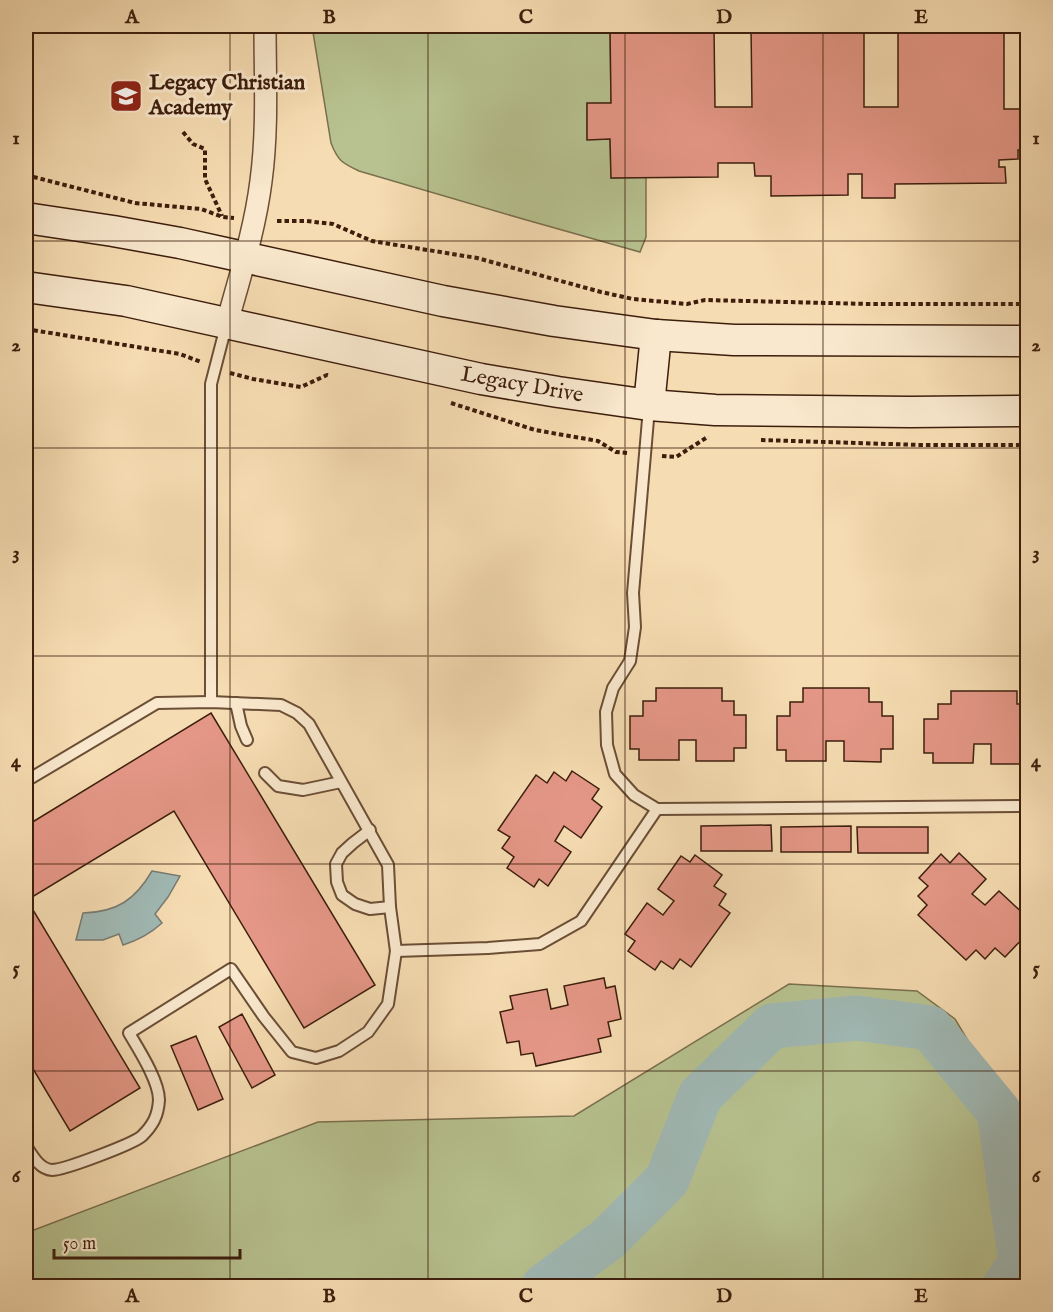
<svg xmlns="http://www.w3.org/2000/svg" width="1053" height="1312" viewBox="0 0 1053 1312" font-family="'IM FELL English',serif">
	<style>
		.green { fill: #b7c290; stroke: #7a704e; stroke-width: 1.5 }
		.water { fill: #a0b9b5; stroke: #787b72; stroke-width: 1.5 }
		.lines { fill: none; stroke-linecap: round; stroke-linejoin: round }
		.river { stroke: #a0b9b5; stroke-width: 45 }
		.building { fill: #e59787; stroke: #3d1e0d; stroke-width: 1.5 }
		.lane-casing { stroke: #6b4e36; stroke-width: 14 }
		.street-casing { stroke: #6b4e36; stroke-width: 24 }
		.secondary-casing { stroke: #3d1e0d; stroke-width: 33 }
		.path { stroke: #3d1e0d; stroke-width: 4; stroke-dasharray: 4.5 3; stroke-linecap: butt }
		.lane { stroke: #f9e8cd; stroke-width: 10 }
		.street { stroke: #f9e8cd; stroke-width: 21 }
		.secondary { stroke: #f9e8cd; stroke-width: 30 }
		.grid { fill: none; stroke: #3d1e0d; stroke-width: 1.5; stroke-opacity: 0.55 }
		.labels { text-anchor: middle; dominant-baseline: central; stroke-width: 6; stroke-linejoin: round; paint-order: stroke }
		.poi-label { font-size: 22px; font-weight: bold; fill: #3d1e0d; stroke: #f9e8cd; text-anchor: start }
		.street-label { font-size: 22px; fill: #3d1e0d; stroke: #f9e8cd }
		.neatline { fill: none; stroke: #3d1e0d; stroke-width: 2 }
		.grid-label { font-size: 20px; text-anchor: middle; font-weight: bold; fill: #3d1e0d }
	</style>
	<rect width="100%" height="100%" fill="#f6dcb2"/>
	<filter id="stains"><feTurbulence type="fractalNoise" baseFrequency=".00333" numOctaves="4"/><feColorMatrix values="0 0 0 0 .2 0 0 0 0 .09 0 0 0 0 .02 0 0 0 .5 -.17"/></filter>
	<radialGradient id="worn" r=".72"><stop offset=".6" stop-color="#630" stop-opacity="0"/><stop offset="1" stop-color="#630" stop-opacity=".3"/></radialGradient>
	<!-- green -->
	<g class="green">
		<path d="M 312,26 L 610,26 L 611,103 L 587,104 L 587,139 L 610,139 L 611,178 L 646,177 L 646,237 L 640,252 L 523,219 L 359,171 C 342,163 338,161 331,143 Z"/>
		<polygon points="789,984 917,991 955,1019 1027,1138 1027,1286 26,1286 26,1233 318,1122 574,1116"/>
	</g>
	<!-- water -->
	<path class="water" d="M 152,871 L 180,876 L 168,897 L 155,914 L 162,923 C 150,934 139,940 123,945 L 119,934 L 103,940 L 76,940 L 83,913 C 117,912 135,900 152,871 Z"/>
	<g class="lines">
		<!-- river -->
		<polyline class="river" points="544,1286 608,1239 667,1180 700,1096 772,1026 857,1018 930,1028 999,1112 1021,1262 1005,1286"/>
	</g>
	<!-- building -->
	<g class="building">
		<polygon points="649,26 663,26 663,28 714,28 715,107 752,107 751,26 864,26 864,107 898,107 898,29 941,29 941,26 953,26 953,29 1004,29 1004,109 1023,109 1023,102 1027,102 1028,65 1028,150 1018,150 1018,159 999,160 999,167 1005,167 1006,183 895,184 895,198 862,198 862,174 848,174 848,195 771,196 771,176 755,176 754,163 718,163 718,177 611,178 610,139 587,140 587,103 611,103 610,28 649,28"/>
		<polygon points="1022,170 1028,170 1028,225 1021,225"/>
		<polygon points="656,688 722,688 722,701 734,701 734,715 746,715 746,748 734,748 734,761 696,761 696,740 679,740 679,760 639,760 639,749 630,749 630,716 643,716 643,701 656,701"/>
		<polygon points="803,688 869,688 869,702 882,702 882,716 893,716 893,749 881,749 881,762 844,761 844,741 826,741 826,761 786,761 786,750 777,750 777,716 790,716 790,702 803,702"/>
		<polygon points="951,691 1017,691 1017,704 1028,704 1028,764 991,764 991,744 974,744 973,763 933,763 933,753 924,753 924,719 938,719 938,704 951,704"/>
		<polygon points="211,713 375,985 304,1028 174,811 27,900 140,1088 70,1131 26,1057 26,826"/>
		<polygon points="572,771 599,789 592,799 602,807 581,838 564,826 555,841 571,852 548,886 539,879 534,887 507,868 514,857 502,848 510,837 498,830 536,775 547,783 554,772 566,781"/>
		<polygon points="771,825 772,851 701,851 701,826"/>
		<polygon points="851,826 851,852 781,852 781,827"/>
		<polygon points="857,827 928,827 928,853 858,853"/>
		<polygon points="959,853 986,879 972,894 985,905 999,891 1028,918 1021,927 1028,933 1005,957 995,948 985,959 976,950 966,960 918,915 927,905 918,896 928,886 919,878 941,854 950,863"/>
		<polygon points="695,855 722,875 714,886 726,894 719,905 730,913 691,967 680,959 673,969 661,961 655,970 628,951 635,941 625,934 647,903 663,915 674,901 658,889 681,856 690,862"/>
		<polygon points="604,978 606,988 615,986 621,1019 608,1022 611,1036 598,1039 601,1052 536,1066 533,1053 521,1055 519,1041 507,1043 500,1012 513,1009 510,996 547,989 551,1009 568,1005 564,986"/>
		<polygon points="242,1014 275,1075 252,1088 219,1027"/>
		<polygon points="196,1036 223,1099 198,1110 171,1046"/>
	</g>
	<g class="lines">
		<!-- lane casing -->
		<g class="lane-casing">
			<g id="lane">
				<polyline points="211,702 211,384 226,326"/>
				<polyline points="236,703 241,726 247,740"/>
				<polyline points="265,773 278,786 303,790 341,782"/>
				<polyline points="26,781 157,703 211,702 281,705 297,713 309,724 388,865 390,907 396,951 488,948 540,944 581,921 657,809 634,795 615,774 607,745 606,712 613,688 630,661 635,627 633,593 649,408"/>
				<polyline points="657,809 1028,806"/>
				<polyline points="370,830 353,843 342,853 336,864 337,882 342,895 355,904 370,909 390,907"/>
				<path d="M 26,1146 C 32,1155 39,1169 52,1170 C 64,1170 133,1144 142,1136 C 153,1125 158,1116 159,1100 C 159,1081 139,1050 129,1033 L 231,969 L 264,1017 L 292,1052 L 316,1058 L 339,1051 L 368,1032 L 388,1004 L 396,951"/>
			</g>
		</g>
		<!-- street casing -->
		<g class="street-casing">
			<path id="street" d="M 227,323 C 240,276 255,229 261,181 C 268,129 265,77 265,26"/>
		</g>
		<!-- secondary casing -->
		<g class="secondary-casing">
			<g id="secondary">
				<polyline points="26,218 113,231 180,243 443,301 554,321 656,335 734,340 1028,341"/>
				<polyline points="26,287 126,301 481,379 558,392 649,405 715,410 910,412 1028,411"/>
				<polyline points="649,405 656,335"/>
			</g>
		</g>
		<!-- path -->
		<g class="path">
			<polyline points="183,132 193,144 205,149 205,179 222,216"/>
			<polyline points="26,175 135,203 201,209 223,217 234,218"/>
			<polyline points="277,221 306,221 333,224 372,241 477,258 601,292 633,299 687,304 705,300 869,304 1028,304"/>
			<polyline points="26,329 180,354 201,362"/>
			<polyline points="230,373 253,379 301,387 327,375 330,376"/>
			<polyline points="451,403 535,430 598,441 616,452 627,453"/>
			<polyline points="761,440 921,445 1028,445"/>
			<polyline points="662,456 676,457 706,438 709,438"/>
		</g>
		<!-- lane -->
		<use href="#lane" class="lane"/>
		<!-- street -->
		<use href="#street" class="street"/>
		<!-- secondary -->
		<use href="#secondary" class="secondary"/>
	</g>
	<!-- grid -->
	<path class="grid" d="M 230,26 L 230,1286M 428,26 L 428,1286M 625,26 L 625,1286M 823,26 L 823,1286M 26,241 L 1028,241M 26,448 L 1028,448M 26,656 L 1028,656M 26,864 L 1028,864M 26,1071 L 1028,1071"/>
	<!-- icons -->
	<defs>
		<g id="school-square" transform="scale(1.725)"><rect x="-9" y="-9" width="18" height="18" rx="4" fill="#8f2418" stroke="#f9e8cd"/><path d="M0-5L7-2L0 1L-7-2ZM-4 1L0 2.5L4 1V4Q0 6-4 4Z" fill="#fff"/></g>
	</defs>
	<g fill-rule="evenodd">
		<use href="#school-square" x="126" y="96"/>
	</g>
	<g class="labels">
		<!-- poi labels -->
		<g class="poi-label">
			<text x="149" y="83">Legacy Christian<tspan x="149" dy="25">Academy</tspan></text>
		</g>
		<!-- street labels -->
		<g class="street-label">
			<text transform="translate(522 385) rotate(10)">Legacy Drive</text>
		</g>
	</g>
	<!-- margin -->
	<rect width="1053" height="1312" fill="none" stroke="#f6dcb2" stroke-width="66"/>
	<!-- scale -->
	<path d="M54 1249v9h186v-9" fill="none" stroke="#3d1e0d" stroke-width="3"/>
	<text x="63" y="1249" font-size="18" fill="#3d1e0d" stroke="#f9e8cd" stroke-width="4.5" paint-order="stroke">50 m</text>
	<rect x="33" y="33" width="987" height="1246" class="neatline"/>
	<g class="grid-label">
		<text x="132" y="23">A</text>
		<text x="329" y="23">B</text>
		<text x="526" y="23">C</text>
		<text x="724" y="23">D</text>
		<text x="921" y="23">E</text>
		<text x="16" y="144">1</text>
		<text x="1036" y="144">1</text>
		<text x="16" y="351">2</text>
		<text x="1036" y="351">2</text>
		<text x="16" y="559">3</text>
		<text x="1036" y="559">3</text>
		<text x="16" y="767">4</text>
		<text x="1036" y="767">4</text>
		<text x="16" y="974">5</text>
		<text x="1036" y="974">5</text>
		<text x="16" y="1182">6</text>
		<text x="1036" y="1182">6</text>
		<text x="132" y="1302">A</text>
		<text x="329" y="1302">B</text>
		<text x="526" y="1302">C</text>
		<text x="724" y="1302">D</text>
		<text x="921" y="1302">E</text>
	</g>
	<rect width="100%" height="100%" filter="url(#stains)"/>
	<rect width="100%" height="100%" fill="url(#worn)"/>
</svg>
